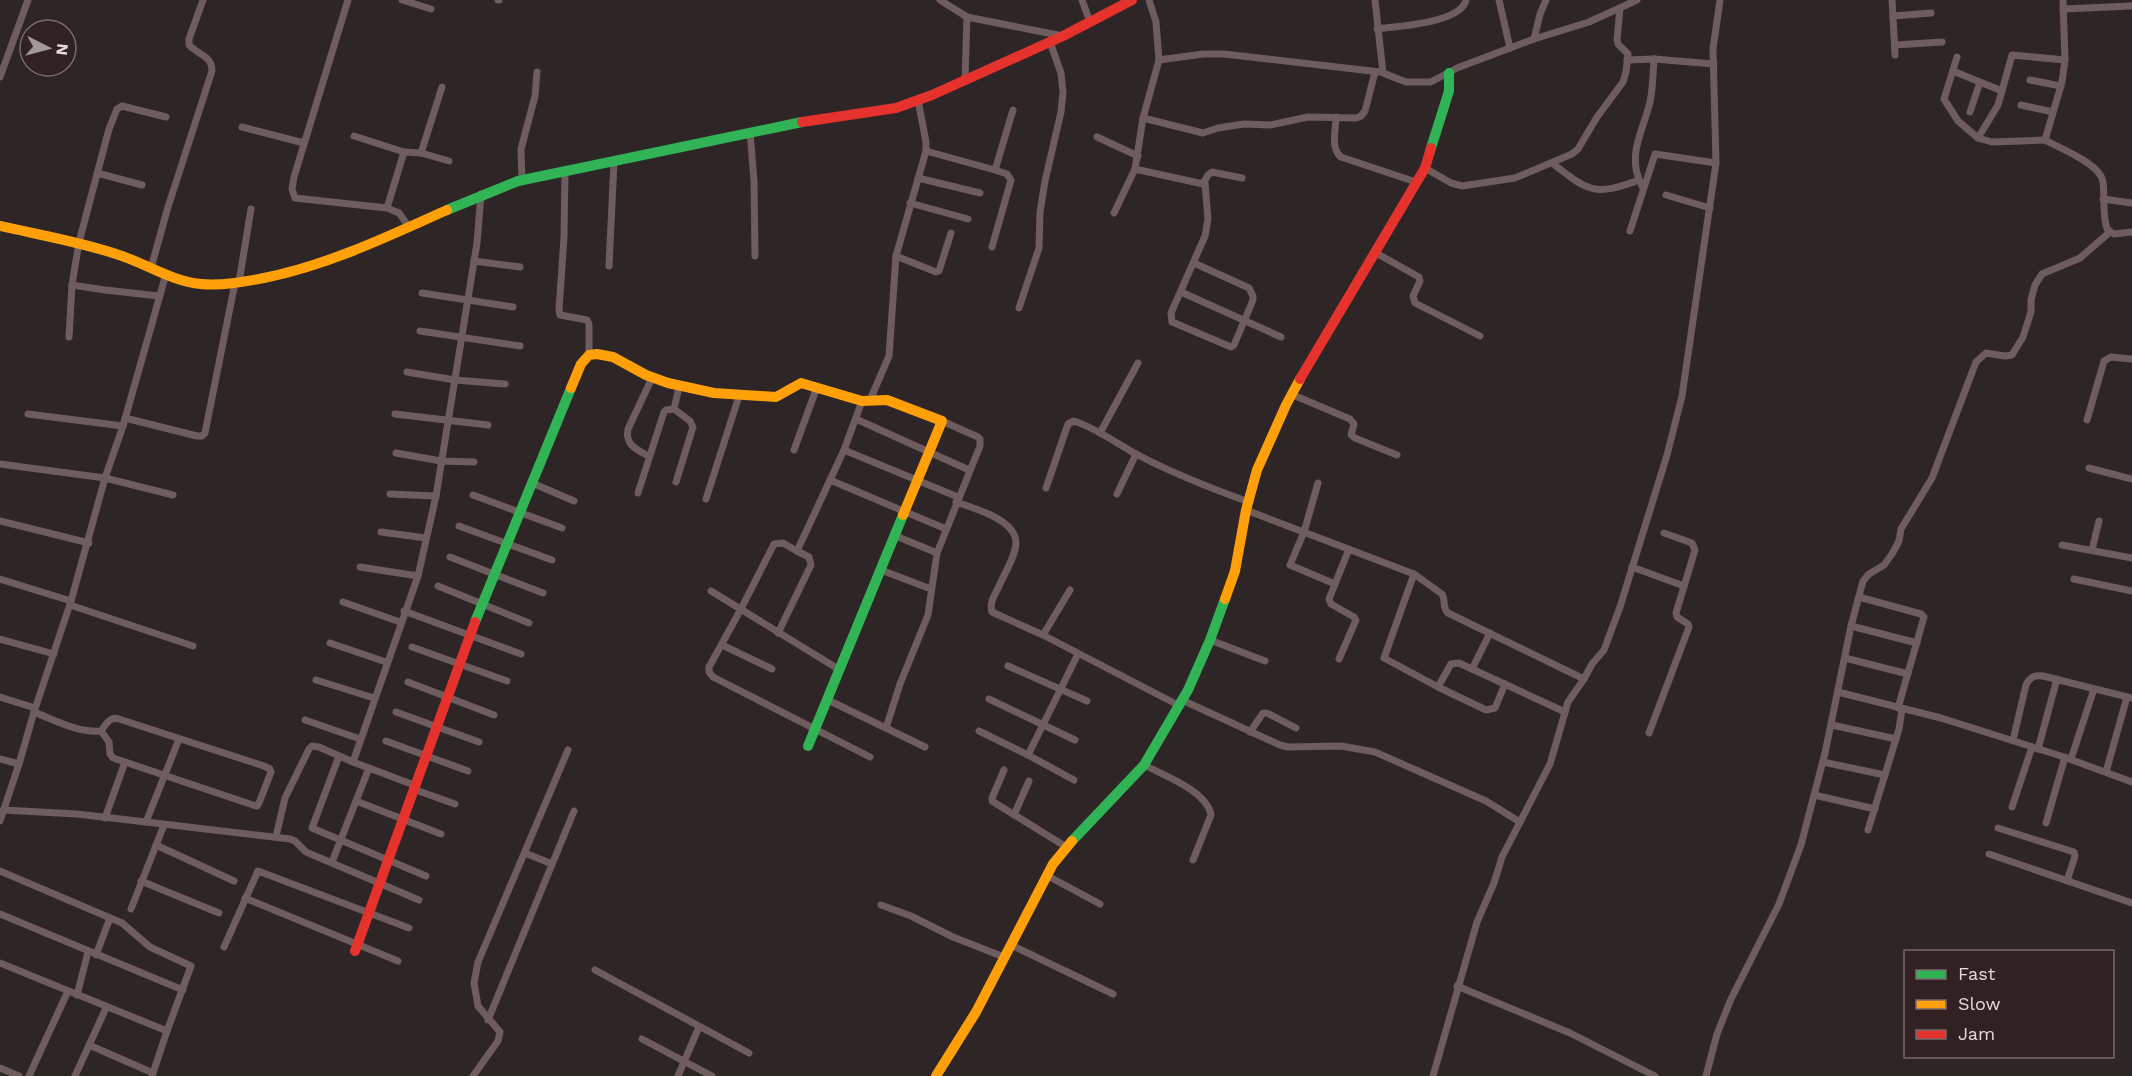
<svg xmlns="http://www.w3.org/2000/svg" width="2132" height="1076" viewBox="0 0 2132 1076" font-family="'Work Sans',sans-serif">
	<style>
		.lines { fill: none; stroke-linecap: round; stroke-linejoin: round }
		.street { stroke: #6f5c5e; stroke-width: 7 }
		.fast { stroke: #30b455; stroke-width: 10 }
		.slow { stroke: #ff9f0a; stroke-width: 10 }
		.jam { stroke: #e5322d; stroke-width: 10 }
	</style>
	<rect width="100%" height="100%" fill="#2e2526"/>
	<g class="lines">
		<!-- street -->
		<g class="street">
			<polyline points="348,0 294,177 292,189 295,198 387,208 399,213 409,227"/>
			<polyline points="402,0 431,9"/>
			<polyline points="498,0 499,0"/>
			<polyline points="940,0 967,17"/>
			<polyline points="1082,0 1090,22"/>
			<polyline points="1375,0 1383,73 1406,82 1431,82 1457,68 1534,39 1589,22 1637,0"/>
			<polyline points="1499,0 1510,48"/>
			<polyline points="1892,0 1893,16 1931,13"/>
			<path d="M 2063,0 L 2065,60 L 2062,82 L 2045,140 C 2061,149 2101,164 2103,182 C 2105,198 2102,213 2107,229 L 2114,234 L 2132,232"/>
			<polyline points="2063,9 2132,6"/>
			<polyline points="1893,16 1895,55"/>
			<path d="M 1377,29 C 1398,26 1461,23 1466,0"/>
			<polyline points="1534,39 1540,14 1546,0"/>
			<polyline points="1895,45 1942,42"/>
			<polyline points="1957,57 1944,99 1958,121 1978,138"/>
			<polyline points="1159,60 1203,54 1224,54 1380,72"/>
			<polyline points="1627,60 1654,59 1714,64"/>
			<polyline points="1953,71 2002,91"/>
			<polyline points="0,77 28,0"/>
			<polyline points="965,79 967,17 1063,36"/>
			<polyline points="2030,80 2061,86"/>
			<polyline points="2021,105 2053,112"/>
			<polyline points="1970,112 1980,82"/>
			<path d="M 1336,117 C 1336,130 1330,148 1341,157 L 1416,182"/>
			<polyline points="1143,118 1203,133 1218,128 1244,124 1270,125 1308,117 1356,118 1361,116 1365,111 1375,72"/>
			<polyline points="242,127 304,143"/>
			<polyline points="750,132 754,181 755,256"/>
			<polyline points="354,136 404,152"/>
			<polyline points="1097,137 1138,156"/>
			<polyline points="2045,140 1992,142 1978,138 1998,105 2012,55 2065,60"/>
			<polyline points="926,151 995,170 1013,110"/>
			<polyline points="421,153 449,161"/>
			<path d="M 1552,163 C 1588,191 1594,197 1639,180"/>
			<polyline points="1425,168 1451,183 1462,186 1515,178 1572,154 1578,149 1597,117 1623,82 1626,72 1628,54 1618,44 1617,40 1620,8"/>
			<polyline points="1135,169 1203,184 1208,175 1212,172 1242,178"/>
			<polyline points="565,171 564,237 559,310 560,315 587,320 589,324 589,355"/>
			<polyline points="97,173 142,185"/>
			<polyline points="918,178 980,193"/>
			<polyline points="522,181 521,149 535,96 537,72"/>
			<path d="M 1643,188 C 1625,156 1643,132 1650,102 C 1653,88 1653,73 1654,59"/>
			<polyline points="1666,195 1710,208"/>
			<polyline points="2103,199 2132,203"/>
			<polyline points="910,203 968,219"/>
			<polyline points="387,208 404,152 421,153 442,87"/>
			<polyline points="1114,213 1135,169 1143,118 1159,60 1156,22 1149,0"/>
			<polyline points="1630,231 1655,154 1716,163"/>
			<polyline points="992,247 1011,180 1007,174 995,170"/>
			<polyline points="1376,253 1419,277 1420,281 1413,296 1415,303 1480,336"/>
			<polyline points="896,256 936,272 939,271 951,233"/>
			<polyline points="474,261 520,267"/>
			<polyline points="1194,263 1249,288 1253,296 1253,300 1234,345 1231,347 1177,324 1172,322 1171,313 1205,236 1208,219 1205,183"/>
			<polyline points="609,266 614,162"/>
			<path d="M 151,268 L 168,207 L 212,71 C 212,55 198,55 189,45 L 189,39 L 203,0"/>
			<polyline points="239,282 251,209"/>
			<polyline points="1181,292 1281,337"/>
			<polyline points="422,293 513,307"/>
			<polyline points="159,296 105,290 72,285 79,242 109,129 117,109 122,106 166,117"/>
			<polyline points="1019,308 1039,248 1040,212 1045,181 1061,112 1063,92 1061,73 1050,42"/>
			<polyline points="420,331 520,346"/>
			<polyline points="69,337 72,285"/>
			<polyline points="407,372 455,380 505,384"/>
			<polyline points="1293,395 1350,419 1354,424 1351,435 1355,438 1397,455"/>
			<polyline points="870,400 889,356 896,256 926,151 926,142 918,100"/>
			<polyline points="862,401 844,450 797,551 783,543 774,544 741,609 709,667 709,672 713,677 870,757"/>
			<polyline points="28,414 123,426"/>
			<polyline points="395,414 488,425"/>
			<polyline points="125,418 197,436 202,436 205,433 235,283"/>
			<polyline points="856,419 969,470"/>
			<polyline points="2087,420 2104,361 2111,357 2132,359"/>
			<polyline points="1100,433 1138,363"/>
			<polyline points="794,450 817,387"/>
			<polyline points="844,450 958,497"/>
			<polyline points="396,453 441,461 474,462"/>
			<path d="M 648,456 C 636,449 625,445 628,429 L 652,378"/>
			<polyline points="0,464 105,478 173,495"/>
			<polyline points="2089,468 2132,479"/>
			<polyline points="830,480 946,529"/>
			<polyline points="676,482 693,427 690,421 674,409 679,387"/>
			<polyline points="532,483 574,501"/>
			<polyline points="1318,483 1304,532 1290,565 1335,584"/>
			<path d="M 1046,488 L 1068,424 L 1074,421 C 1096,428 1116,443 1136,454 C 1172,473 1210,488 1249,502"/>
			<polyline points="638,493 664,412 666,410 674,409"/>
			<polyline points="390,494 436,496"/>
			<polyline points="1117,494 1136,454"/>
			<polyline points="473,495 562,528"/>
			<polyline points="706,499 739,396"/>
			<path d="M 956,502 C 973,508 1015,519 1016,542 C 1016,556 1004,574 999,586 C 995,595 989,602 992,612 L 1043,635 L 1178,705"/>
			<path d="M 1246,510 L 1414,574 L 1442,594 C 1446,601 1442,608 1448,613 L 1584,679"/>
			<polyline points="0,521 89,543"/>
			<polyline points="459,526 552,560"/>
			<polyline points="381,532 426,538"/>
			<polyline points="896,536 937,553"/>
			<polyline points="2062,545 2132,558"/>
			<polyline points="2092,550 2099,521"/>
			<polyline points="450,557 543,593"/>
			<polyline points="360,567 418,576"/>
			<polyline points="1632,567 1684,586"/>
			<polyline points="881,570 931,589"/>
			<polyline points="1414,574 1384,658 1438,687 1486,710 1495,708 1505,684"/>
			<polyline points="0,579 71,601"/>
			<polyline points="2074,579 2132,591"/>
			<polyline points="438,586 529,623"/>
			<polyline points="711,591 840,670"/>
			<polyline points="1859,597 1921,614 1924,617 1898,708"/>
			<polyline points="343,602 400,622"/>
			<polyline points="70,605 193,646"/>
			<polyline points="404,611 521,654"/>
			<polyline points="1851,626 1917,643"/>
			<polyline points="778,633 811,565 809,557 797,551"/>
			<polyline points="1043,635 1070,590"/>
			<polyline points="0,639 54,654"/>
			<polyline points="1210,640 1265,661"/>
			<polyline points="330,643 386,662"/>
			<polyline points="722,645 772,669"/>
			<polyline points="412,647 507,681"/>
			<polyline points="1845,658 1908,674"/>
			<polyline points="1339,659 1356,620 1354,617 1331,604 1329,599 1349,549"/>
			<polyline points="1008,666 1087,701"/>
			<polyline points="1472,669 1490,633"/>
			<polyline points="316,680 374,698"/>
			<polyline points="408,682 494,715"/>
			<polyline points="1438,687 1451,664 1459,663 1565,712"/>
			<polyline points="1838,692 1941,718 2061,756 2132,782"/>
			<polyline points="0,697 35,708"/>
			<polyline points="989,699 1075,740"/>
			<polyline points="828,700 925,747"/>
			<polyline points="1182,700 1280,745 1288,747 1341,746 1375,752 1486,801 1520,822"/>
			<path d="M 34,712 C 54,720 78,733 101,731 C 106,724 110,716 119,719 L 264,766 L 270,769 L 271,772 L 259,803 L 257,806 L 253,805 L 113,758 L 110,754 L 109,742 L 101,731"/>
			<polyline points="396,712 479,742"/>
			<polyline points="305,720 360,739"/>
			<polyline points="1832,725 1896,739"/>
			<polyline points="886,728 900,684 928,615 937,553 980,446 980,439 978,437 942,421"/>
			<polyline points="979,731 1028,755 1074,780"/>
			<polyline points="1250,732 1263,713 1267,713 1296,728"/>
			<polyline points="1649,733 1689,627 1688,624 1677,617 1676,613 1695,550 1692,543 1664,533"/>
			<path d="M 2013,740 L 2026,685 C 2030,677 2034,675 2043,676 L 2132,698"/>
			<polyline points="386,741 468,771"/>
			<polyline points="2038,749 2057,679"/>
			<polyline points="1028,755 1078,654"/>
			<polyline points="339,756 312,828 426,876"/>
			<polyline points="0,759 19,764"/>
			<polyline points="2071,759 2094,689"/>
			<polyline points="1823,762 1885,775"/>
			<path d="M 1144,765 C 1165,776 1207,791 1211,815 L 1193,860"/>
			<polyline points="1004,770 992,798 992,801 1068,848"/>
			<polyline points="2106,772 2127,697"/>
			<polyline points="414,785 353,762 418,576 436,496 477,243 481,194"/>
			<polyline points="413,789 455,804"/>
			<polyline points="1814,795 1875,809"/>
			<polyline points="356,801 441,834"/>
			<polyline points="2012,807 2032,747"/>
			<polyline points="3,810 77,814 146,822 179,739"/>
			<polyline points="1014,815 1029,781"/>
			<polyline points="105,818 125,762"/>
			<polyline points="0,821 19,764 34,712 71,601 105,478 123,426 166,274"/>
			<polyline points="146,822 290,839 295,841 306,852 419,900"/>
			<polyline points="2046,823 2065,757"/>
			<polyline points="1998,828 2074,852 2075,856 2067,881"/>
			<polyline points="1868,830 1899,729 1902,709"/>
			<polyline points="276,836 285,798 309,749 312,746 319,747 353,762"/>
			<polyline points="156,845 234,881"/>
			<polyline points="525,853 552,864"/>
			<polyline points="1989,854 2132,903"/>
			<polyline points="332,862 369,768"/>
			<polyline points="0,871 122,923 150,947 191,966 167,1031"/>
			<polyline points="1046,875 1100,904"/>
			<polyline points="141,881 219,913"/>
			<polyline points="245,898 398,961"/>
			<polyline points="881,905 911,916 953,937 1004,957"/>
			<polyline points="131,909 164,825"/>
			<polyline points="0,914 183,990"/>
			<polyline points="1011,945 1113,994"/>
			<polyline points="224,947 258,871 409,928"/>
			<polyline points="96,955 110,918"/>
			<polyline points="0,963 167,1031 152,1076"/>
			<polyline points="595,970 749,1053"/>
			<polyline points="1457,986 1570,1033 1655,1076"/>
			<polyline points="77,995 88,952"/>
			<polyline points="488,1020 574,811"/>
			<polyline points="642,1039 712,1076"/>
			<polyline points="89,1045 153,1073"/>
			<polyline points="0,1068 19,1076"/>
			<polyline points="29,1076 68,991"/>
			<polyline points="75,1076 106,1008"/>
			<polyline points="473,1076 498,1041 500,1032 478,1006 474,983 478,962 568,750"/>
			<polyline points="678,1076 699,1027"/>
			<polyline points="1433,1076 1477,922 1494,883 1502,857 1550,764 1568,702 1584,679 1592,664 1604,650 1620,607 1667,455 1682,396 1716,163 1713,49 1720,0"/>
			<polyline points="1706,1076 1717,1034 1731,999 1779,904 1801,845 1825,753 1851,626 1863,581 1869,574 1884,565 1892,554 1899,541 1901,529 1932,478 1976,362 1986,353 2005,356 2012,355 2023,337 2031,312 2031,300 2035,285 2042,274 2080,258 2110,232"/>
		</g>
		<!-- fast -->
		<g class="fast">
			<polyline points="1431,148 1449,91 1449,73"/>
			<polyline points="447,210 518,181 802,122"/>
			<polyline points="475,622 571,388"/>
			<polyline points="808,746 903,515"/>
			<polyline points="1072,841 1144,765 1188,690 1210,640 1225,599"/>
		</g>
		<!-- slow -->
		<g class="slow">
			<path d="M 0,226 C 40,235 81,242 119,255 C 147,264 171,281 201,284 C 221,286 243,282 264,278 C 328,265 387,237 447,210"/>
			<polyline points="571,388 581,364 589,355 597,354 613,357 646,375 668,383 714,393 776,397 801,383 862,401 887,400 942,421 903,515"/>
			<polyline points="1225,599 1235,571 1246,510 1257,470 1286,405 1300,379"/>
			<polyline points="936,1076 976,1012 1053,864 1072,841"/>
		</g>
		<!-- jam -->
		<g class="jam">
			<polyline points="802,122 896,108 932,95 1063,36 1132,0"/>
			<polyline points="1300,379 1425,168 1431,148"/>
			<polyline points="355,951 475,622"/>
		</g>
	</g>
	<!-- legend -->
	<rect x="1904" y="950" width="210" height="108" fill="#322122" stroke="#796a6b" stroke-width="1.5"/>
	<rect x="1916" y="970" width="30" height="9" fill="#30b455" stroke="#796a6b" stroke-width="1.5"/>
	<text x="1958" y="980" font-size="18" fill="#e4d8d8">Fast</text>
	<rect x="1916" y="1000" width="30" height="9" fill="#ff9f0a" stroke="#796a6b" stroke-width="1.5"/>
	<text x="1958" y="1010" font-size="18" fill="#e4d8d8">Slow</text>
	<rect x="1916" y="1030" width="30" height="9" fill="#e5322d" stroke="#796a6b" stroke-width="1.5"/>
	<text x="1958" y="1040" font-size="18" fill="#e4d8d8">Jam</text>
	<!-- north arrow -->
	<g transform="translate(48 48) rotate(96)"><circle r="28" fill="#322122" stroke="#796a6b" stroke-width="1.5"/>
	<path d="M0-4.5L10 22L0 15L-10 22Z" fill="#a4999a"/>
	<text y="-9" font-size="16" font-weight="bold" text-anchor="middle" fill="#e4d8d8">N</text>
	</g>
</svg>
